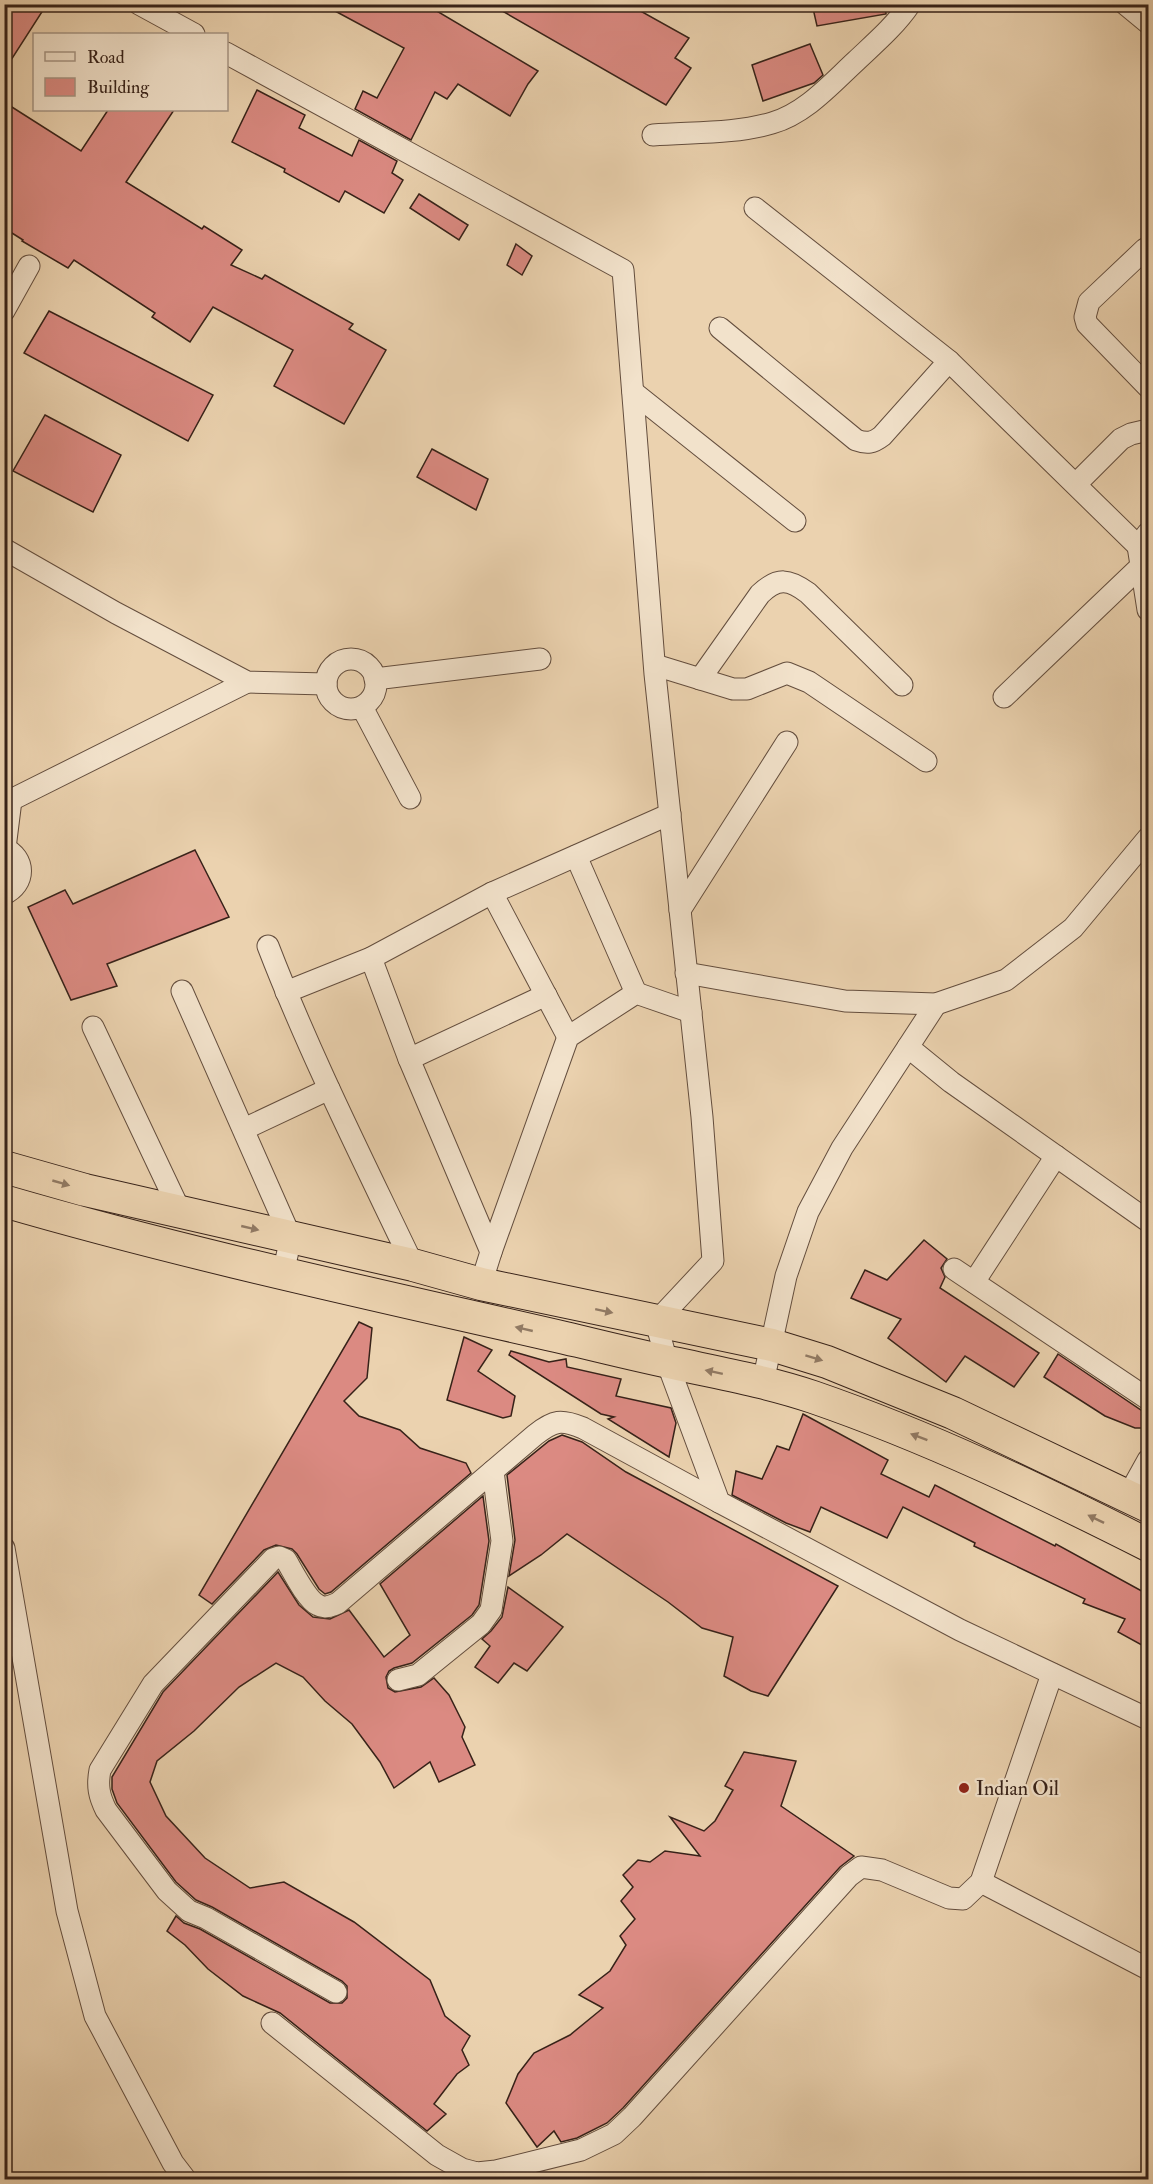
<svg xmlns="http://www.w3.org/2000/svg" width="1153" height="2184" viewBox="0 0 1153 2184" font-family="'IM FELL Double Pica',serif">
	<style>
		.building { fill: #db8a82; stroke: #372219; stroke-width: 1.5 }
		.lines { fill: none; stroke-linecap: round; stroke-linejoin: round }
		.minor-casing { stroke: #644e3e; stroke-width: 23 }
		.highway-casing { stroke: #372219; stroke-width: 34 }
		.minor { stroke: #f2e2cb; stroke-width: 21 }
		.highway { stroke: #ebd2af; stroke-width: 32 }
		.oneway { fill: #917a64 }
		.poi-dot { fill: #8f2418; stroke: #f2e2cb; stroke-width: 2 }
		.labels { text-anchor: middle; dominant-baseline: central; stroke-width: 4.5; stroke-linejoin: round; paint-order: stroke }
		.poi-label { font-size: 20px; fill: #372219; stroke: #f2e2cb; text-anchor: start }
	</style>
	<rect width="100%" height="100%" fill="#ebd2af"/>
	<filter id="stains"><feTurbulence type="fractalNoise" baseFrequency=".00333" numOctaves="4"/><feColorMatrix values="0 0 0 0 .2 0 0 0 0 .09 0 0 0 0 .02 0 0 0 .5 -.17"/></filter>
	<radialGradient id="worn" r=".72"><stop offset=".6" stop-color="#630" stop-opacity="0"/><stop offset="1" stop-color="#630" stop-opacity=".3"/></radialGradient>
	<!-- building -->
	<g class="building">
		<polygon points="4,4 47,4 4,71"/>
		<polygon points="322,4 425,4 538,71 528,84 510,116 458,84 447,99 435,92 411,140 355,109 363,91 377,98 404,48"/>
		<polygon points="490,4 628,4 689,38 675,58 691,68 666,105"/>
		<polygon points="812,4 885,4 886,14 817,26"/>
		<polygon points="810,44 823,75 814,83 763,101 752,65"/>
		<polygon points="257,90 305,115 299,128 352,156 359,140 397,161 392,173 403,180 384,213 345,191 339,202 284,172 285,169 232,142"/>
		<polygon points="4,102 81,151 108,110 174,110 126,182 202,229 204,226 242,250 231,265 262,279 265,275 353,324 349,329 386,350 344,424 274,386 293,350 213,307 190,342 152,317 155,313 74,260 68,268 22,241 23,240 4,228"/>
		<polygon points="419,194 468,225 459,240 410,208"/>
		<polygon points="516,244 532,256 522,275 507,265"/>
		<polygon points="49,311 213,395 188,441 24,353"/>
		<polygon points="45,415 121,455 93,512 13,471"/>
		<polygon points="432,449 488,479 476,510 417,477"/>
		<polygon points="195,850 229,917 107,964 117,986 71,1000 28,907 65,890 73,904"/>
		<polygon points="924,1240 947,1259 941,1268 945,1277 940,1288 1039,1353 1014,1387 965,1356 946,1382 888,1338 901,1319 851,1298 865,1270 887,1280"/>
		<polygon points="359,1322 372,1328 367,1378 344,1401 359,1416 400,1430 420,1448 466,1463 471,1473 331,1592 325,1594 319,1589 297,1554 292,1549 276,1545 264,1550 212,1604 199,1595"/>
		<polygon points="464,1337 492,1350 478,1371 515,1396 511,1416 503,1418 447,1400"/>
		<polygon points="511,1351 549,1362 566,1359 567,1367 621,1379 616,1396 671,1408 676,1423 669,1457 608,1419 614,1417 601,1414 509,1355"/>
		<polygon points="1058,1354 1141,1410 1149,1412 1149,1419 1143,1428 1135,1428 1105,1416 1044,1377"/>
		<polygon points="803,1414 888,1460 881,1474 929,1497 935,1485 1055,1546 1056,1544 1149,1595 1149,1649 1118,1632 1125,1619 1083,1603 1085,1599 974,1546 975,1543 903,1507 887,1538 821,1507 810,1532 786,1523 732,1495 736,1471 762,1479 777,1446 789,1450"/>
		<polygon points="562,1435 582,1442 626,1472 838,1586 768,1696 751,1691 724,1676 733,1637 702,1628 668,1602 567,1534 541,1555 509,1576 515,1540 507,1475 549,1441"/>
		<polygon points="483,1496 489,1541 479,1605 472,1615 412,1663 394,1668 389,1671 386,1677 388,1688 395,1692 421,1687 434,1678 449,1695 465,1727 462,1737 475,1765 439,1782 430,1762 394,1788 380,1762 352,1724 325,1701 303,1677 276,1663 239,1687 194,1731 157,1761 150,1782 166,1816 205,1858 250,1888 284,1882 354,1922 430,1980 445,2016 470,2036 462,2050 469,2065 457,2074 434,2104 446,2114 427,2131 280,2013 243,1996 208,1969 185,1945 167,1931 176,1916 184,1923 200,1929 330,2003 342,2003 347,1998 347,1986 342,1981 212,1907 196,1900 176,1882 117,1803 112,1789 112,1777 163,1692 278,1572 299,1605 313,1617 330,1619 349,1610 384,1657 410,1635 380,1584"/>
		<polygon points="508,1587 563,1627 527,1671 514,1663 498,1683 475,1667 490,1646 482,1639 491,1631 502,1617"/>
		<polygon points="744,1752 796,1761 781,1806 854,1856 840,1867 623,2108 607,2123 577,2138 561,2142 554,2131 537,2147 506,2103 518,2074 534,2053 570,2035 603,2008 579,1995 610,1971 626,1945 620,1936 635,1919 621,1901 633,1887 623,1875 638,1860 650,1862 665,1851 700,1856 670,1817 704,1831 715,1821 733,1790 725,1786"/>
	</g>
	<g class="lines">
		<!-- minor casing -->
		<g class="minor-casing">
			<g id="minor">
				<polyline points="139,4 194,34"/>
				<polyline points="1125,4 1148,23"/>
				<polyline points="226,53 623,270 655,674 702,1117 713,1261 656,1322 667,1362 719,1502 960,1630 1148,1719"/>
				<path d="M 653,135 C 692,132 735,134 772,123 C 806,113 831,84 856,61 C 875,43 895,26 910,4"/>
				<polyline points="755,208 949,361 1138,546"/>
				<polyline points="1148,249 1145,249 1089,302 1085,317 1087,324 1148,387"/>
				<polyline points="4,311 29,266"/>
				<path d="M 720,328 L 856,440 C 867,444 873,443 882,436 L 949,361"/>
				<polyline points="633,392 795,521"/>
				<polyline points="1076,484 1121,439 1131,434 1148,430"/>
				<polyline points="1148,533 1138,546 1148,610"/>
				<polyline points="4,549 116,613 247,682 326,684"/>
				<circle cx="351" cy="684" r="25"/>
				<polyline points="655,665 733,689 747,689 787,673 809,682 926,761"/>
				<polyline points="375,679 540,659"/>
				<path d="M 700,679 L 760,594 C 778,577 789,579 808,593 L 902,685"/>
				<polyline points="1004,697 1141,566"/>
				<polyline points="362,707 410,798"/>
				<polyline points="11,800 247,682"/>
				<path d="M 4,848 C 26,858 26,884 4,894"/>
				<polyline points="5,848 11,800"/>
				<polyline points="576,856 636,993"/>
				<polyline points="492,893 568,1037"/>
				<polyline points="680,910 787,742"/>
				<path d="M 268,946 C 310,1055 363,1160 413,1265"/>
				<polyline points="371,958 409,1059 491,1252 481,1284"/>
				<polyline points="686,973 845,1001 936,1004 1006,980 1073,928 1148,838"/>
				<polyline points="182,991 291,1238 283,1273"/>
				<polyline points="286,992 371,958 492,893 670,814"/>
				<polyline points="93,1027 180,1211"/>
				<polyline points="908,1047 951,1082 1148,1221"/>
				<polyline points="409,1059 546,995"/>
				<polyline points="244,1129 329,1089"/>
				<polyline points="491,1252 568,1037 636,993 691,1012"/>
				<polyline points="954,1269 1148,1399"/>
				<polyline points="974,1282 1056,1156"/>
				<polyline points="763,1382 786,1276 808,1212 842,1148 936,1004"/>
				<polyline points="1128,1496 1148,1460"/>
				<polyline points="4,1548 67,1911 95,2016 173,2163 186,2180"/>
				<polyline points="398,1680 418,1675 481,1624 491,1610 502,1541 493,1471"/>
				<polyline points="981,1882 1148,1969"/>
				<path d="M 336,1992 L 206,1918 L 189,1911 L 167,1891 L 106,1810 C 99,1796 97,1786 100,1770 L 153,1684 L 273,1559 L 279,1557 L 286,1560 C 293,1572 307,1600 318,1605 C 325,1609 331,1606 338,1603 L 535,1435 C 554,1420 561,1419 583,1428 L 719,1502"/>
				<polyline points="272,2023 437,2155 462,2169 477,2173 496,2171 581,2150 614,2134 632,2117 849,1876 861,1867 882,1870 949,1898 963,1899 981,1882 1052,1674"/>
			</g>
		</g>
		<!-- highway casing -->
		<g class="highway-casing">
			<g id="highway">
				<polyline points="4,1167 85,1190 413,1265 481,1284 772,1345 827,1362 953,1413 1148,1506"/>
				<path d="M 4,1201 C 193,1256 387,1297 578,1341 C 611,1349 644,1357 678,1364 C 723,1374 769,1382 813,1397 C 929,1437 1039,1490 1148,1545"/>
			</g>
		</g>
		<!-- minor -->
		<use href="#minor" class="minor"/>
		<!-- highway -->
		<use href="#highway" class="highway"/>
	</g>
	<!-- one-way arrows -->
	<defs><path id="oneway-solid" d="M-6-.8H1V-3.2L6.5 0L1 3.2V.8H-6Z" transform="scale(1.5)"/></defs>
	<g class="oneway">
		<use href="#oneway-solid" transform="translate(61 1183) rotate(16)"/>
		<use href="#oneway-solid" transform="translate(250 1228) rotate(13)"/>
		<use href="#oneway-solid" transform="translate(604 1311) rotate(12)"/>
		<use href="#oneway-solid" transform="translate(524 1329) rotate(-167)"/>
		<use href="#oneway-solid" transform="translate(814 1358) rotate(17)"/>
		<use href="#oneway-solid" transform="translate(714 1372) rotate(-168)"/>
		<use href="#oneway-solid" transform="translate(919 1437) rotate(-159)"/>
		<use href="#oneway-solid" transform="translate(1096 1519) rotate(-154)"/>
	</g>
	<!-- markers -->
	<circle class="poi-dot" cx="964" cy="1788" r="6"/>
	<g class="labels">
		<!-- poi labels -->
		<g class="poi-label">
			<text x="976" y="1788">Indian Oil</text>
		</g>
	</g>
	<!-- margin -->
	<rect width="1153" height="2184" fill="none" stroke="#ebd2af" stroke-width="24"/>
	<rect x="6" y="6" width="1141" height="2172" fill="none" stroke="#372219" stroke-width="3"/>
	<rect x="12" y="12" width="1129" height="2160" fill="none" stroke="#372219" stroke-width="1.5"/>
	<!-- legend -->
	<rect x="33" y="33" width="195" height="78" fill="#f2e2cb" stroke="#a79584" stroke-width="1.5"/>
	<rect x="45" y="52" width="30" height="9" fill="#f2e2cb" stroke="#a79584" stroke-width="1.5"/>
	<text x="87" y="63" font-size="18" fill="#372219">Road</text>
	<rect x="45" y="78" width="30" height="18" fill="#db8a82" stroke="#a79584" stroke-width="1.5"/>
	<text x="87" y="93" font-size="18" fill="#372219">Building</text>
	<rect width="100%" height="100%" filter="url(#stains)"/>
	<rect width="100%" height="100%" fill="url(#worn)"/>
</svg>
